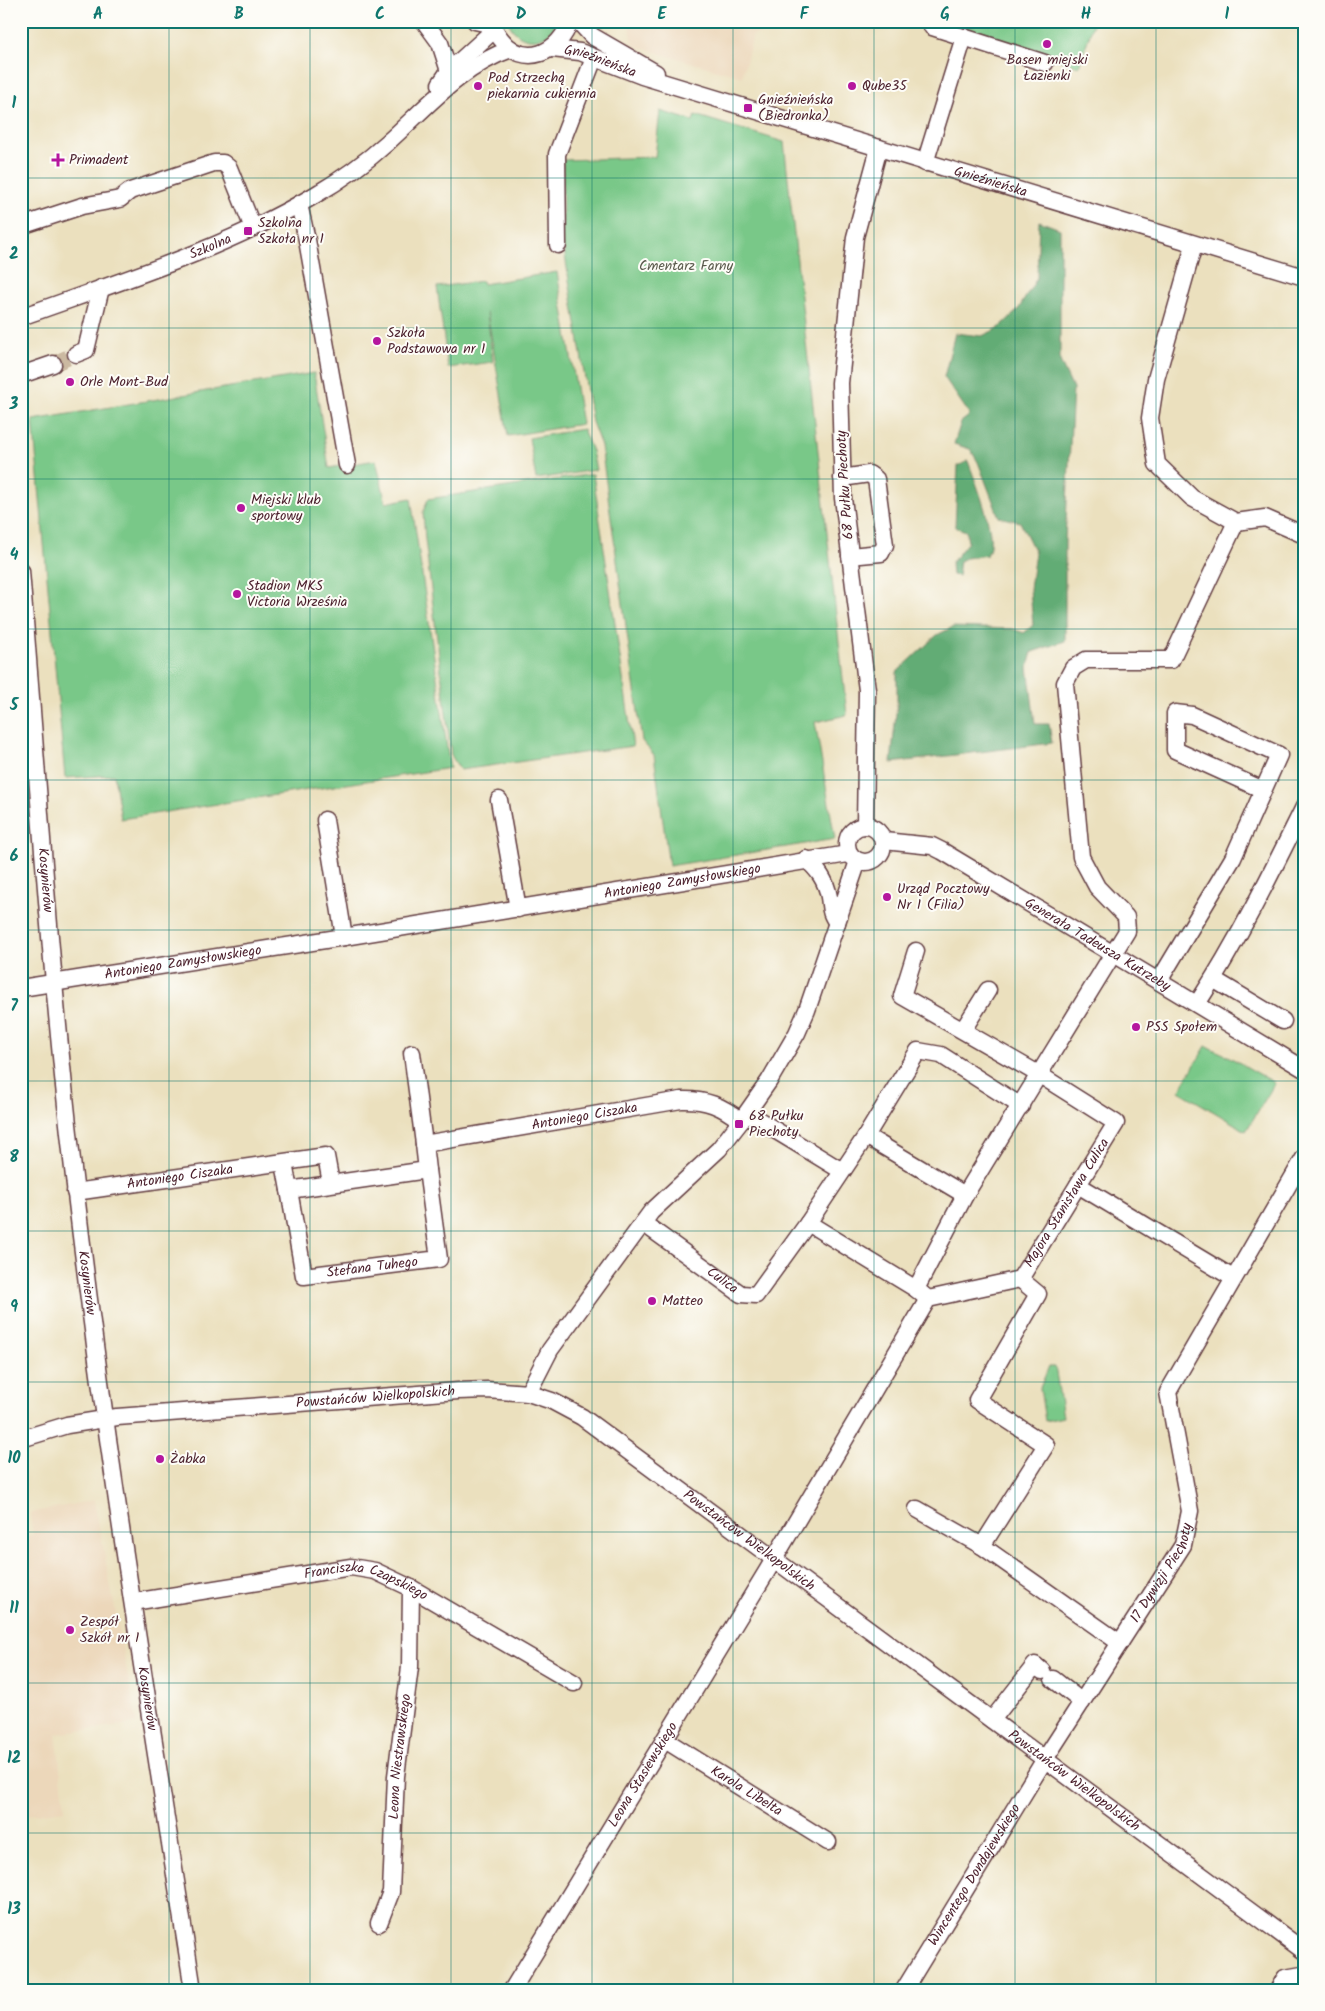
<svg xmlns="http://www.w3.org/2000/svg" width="1325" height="2011" viewBox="0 0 1325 2011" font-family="Kalam,sans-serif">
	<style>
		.built { fill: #ecd7ba }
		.green { fill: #79c888; stroke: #62745a }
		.forest { fill: #62ac74; stroke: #566650 }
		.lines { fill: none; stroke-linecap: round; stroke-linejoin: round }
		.minor-tunnel { stroke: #cbb9a1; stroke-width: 16; stroke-dasharray: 16 8; stroke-linecap: butt }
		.minor-casing { stroke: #623c41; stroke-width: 19 }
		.minor { stroke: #fff; stroke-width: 16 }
		.grid { fill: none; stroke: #0f766e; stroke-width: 1; stroke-opacity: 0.55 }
		.poi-dot { fill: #b5179e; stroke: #fdfcf7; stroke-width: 2 }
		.labels { text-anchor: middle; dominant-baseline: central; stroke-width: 4; stroke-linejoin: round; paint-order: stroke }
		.poi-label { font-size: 14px; fill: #4a1f2b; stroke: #fdfcf7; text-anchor: start }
		.street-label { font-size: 14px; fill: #4a1f2b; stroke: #fdfcf7 }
		.park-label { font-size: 14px; fill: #5a5a4c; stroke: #fdfcf7 }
		.neatline { fill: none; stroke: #0f766e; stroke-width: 2 }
		.grid-label { font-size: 16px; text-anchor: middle; font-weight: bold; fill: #0f766e }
	</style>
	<rect width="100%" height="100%" fill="#fdfcf7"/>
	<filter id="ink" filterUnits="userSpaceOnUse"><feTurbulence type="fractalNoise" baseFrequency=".02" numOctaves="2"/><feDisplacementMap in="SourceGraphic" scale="10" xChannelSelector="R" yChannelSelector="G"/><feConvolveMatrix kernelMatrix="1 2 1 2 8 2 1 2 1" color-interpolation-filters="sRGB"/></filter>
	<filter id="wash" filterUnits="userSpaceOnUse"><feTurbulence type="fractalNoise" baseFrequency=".0096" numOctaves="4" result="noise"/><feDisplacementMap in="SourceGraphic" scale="20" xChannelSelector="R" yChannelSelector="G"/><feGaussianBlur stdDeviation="1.12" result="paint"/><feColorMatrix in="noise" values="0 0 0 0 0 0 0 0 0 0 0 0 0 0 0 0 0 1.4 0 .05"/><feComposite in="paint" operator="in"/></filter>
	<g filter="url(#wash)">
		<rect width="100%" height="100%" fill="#ebe0be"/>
		<!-- built -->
		<g class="built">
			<polygon points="628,21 811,21 753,35 742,77 634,46"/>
			<polygon points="94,1500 137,1723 56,1734 65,1810 21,1816 21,1537 33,1535 30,1513"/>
		</g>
		<!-- green -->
		<g class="green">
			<path d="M 508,21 L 557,21 C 549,46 516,45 508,21 Z"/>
			<polygon points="938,21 1094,21 1079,67"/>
			<polygon points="660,111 693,121 695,115 784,142 847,715 815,722 835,839 669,866 654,755 642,741 601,446 592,422 562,237 563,160 655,157"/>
			<polygon points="557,272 582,424 508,436 487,312 493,362 448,368 437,287 482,281 483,284"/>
			<polygon points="314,373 329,468 376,460 386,503 411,498 450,768 121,819 114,775 65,778 33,420"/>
			<polygon points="583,429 592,451 596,470 536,479 529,438"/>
			<polygon points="593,474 633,746 460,770 451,755 425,539 423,512 428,499"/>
			<polygon points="1206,1046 1226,1055 1275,1083 1246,1131 1179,1091"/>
			<polygon points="1049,1366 1055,1366 1063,1417 1045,1421 1040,1388"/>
		</g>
		<!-- forest -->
		<g class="forest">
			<polygon points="1039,221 1060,229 1060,361 1073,389 1065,540 1065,641 1032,652 1028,667 1035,724 1049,724 1052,743 891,763 897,704 897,672 937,635 953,627 1013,629 1024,633 1033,625 1030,589 1035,552 1020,522 999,517 978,462 970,449 954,444 961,422 970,415 944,377 955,333 982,336 999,328 1018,310 1037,278"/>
			<path d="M 968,461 C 975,481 999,537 987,555 L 966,558 L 960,561 L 958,576 L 952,575 L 951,563 L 968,542 L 966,531 L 955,527 L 958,466 Z"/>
		</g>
	</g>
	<g filter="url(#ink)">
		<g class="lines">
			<!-- minor-tunnel -->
			<polyline class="minor-tunnel" points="53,364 76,354"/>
			<!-- minor casing -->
			<g class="minor-casing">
				<g id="minor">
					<polyline points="424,21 440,43 449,71"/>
					<polyline points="475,21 493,25"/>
					<path d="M 492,21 C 493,28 496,33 501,39 C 524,69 560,53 570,21"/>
					<polyline points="578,21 592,36 656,73"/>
					<polyline points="932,27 1045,63"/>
					<path id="s1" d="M 552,49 L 580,52 L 642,76 L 1304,277"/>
					<polyline points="440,84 449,71 494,30"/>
					<polyline points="925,163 964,37"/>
					<polyline points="299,204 307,240 347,465"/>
					<polyline points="21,226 82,206 120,199 130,191 214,163 223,163 229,168 253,228"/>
					<polyline points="558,245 557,154 594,58"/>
					<polyline points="1194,245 1156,379 1150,418 1157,464 1192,498 1236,522 1265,518 1304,535"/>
					<path id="s2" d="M 21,317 C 118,282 227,248 315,195 C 341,180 366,162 388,142 C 427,107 460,67 511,49"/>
					<polyline points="76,354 86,350 101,288"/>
					<polyline points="21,375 53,364"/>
					<polyline points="842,478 869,474 876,479 885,545 881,553 850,556"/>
					<path id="s3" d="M 21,571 C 38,779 51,987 76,1194 C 107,1460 152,1725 193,1990"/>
					<polyline points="499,800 518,909"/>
					<polyline points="325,820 344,937"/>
					<circle cx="865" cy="844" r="18"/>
					<polyline points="865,826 867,690 843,498 840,383 855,237 879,148"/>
					<path id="s4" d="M 884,841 L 932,846 L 942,851 L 1304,1069"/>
					<path d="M 806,859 C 818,870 826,880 829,897 C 831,909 829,911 837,923"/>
					<polyline points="1213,979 1283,1021"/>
					<polyline points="1159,981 1233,858 1279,755 1192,715 1175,713 1175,750 1263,790"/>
					<path id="s5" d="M 21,988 L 344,937 L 848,854"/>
					<path d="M 1197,1004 C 1238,941 1271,874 1304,807"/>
					<polyline points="963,1030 988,990"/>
					<polyline points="412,1053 424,1144"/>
					<polyline points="747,1113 842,1171"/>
					<polyline points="866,1136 808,1223 916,1289"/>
					<path id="s6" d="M 284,1163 L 289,1190 L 427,1170 L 424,1144 L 681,1100 C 706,1099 722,1106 741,1121"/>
					<polyline points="1078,1185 1233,1278"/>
					<path id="s7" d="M 289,1190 L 304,1276 L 439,1259 L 427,1170"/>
					<path id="s8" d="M 75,1192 L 326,1156 L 331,1183"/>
					<polyline points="965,1195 866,1136 918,1051 941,1055 1021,1106"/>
					<path id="s9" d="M 643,1223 L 741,1294 L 756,1295 L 808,1223"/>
					<polyline points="928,1299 916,1289 965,1195 1127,931 1126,917 1097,887 1081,857 1065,683 1073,668 1086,660 1171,660 1236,522"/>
					<polyline points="528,1393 550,1350 651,1212 719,1149 741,1121 769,1081 797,1033 807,1010 858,861"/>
					<path id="s10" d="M 21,1439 L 67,1425 L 117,1417 L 458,1391 L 487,1390 L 528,1393 L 552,1401 L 582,1417 L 1304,1951"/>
					<polyline points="917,1509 982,1546 1120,1643"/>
					<polyline points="982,1546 1046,1445 977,1400 1038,1294 1020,1279"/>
					<path id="s11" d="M 133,1602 L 351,1567 L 375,1571 L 411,1588 L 574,1683"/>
					<polyline points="1053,1679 1082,1702"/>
					<polyline points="992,1720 1035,1665 1042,1671"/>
					<path id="s12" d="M 665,1740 L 828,1842"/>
					<path id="s13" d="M 379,1923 L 391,1892 L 396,1776 L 410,1667 L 411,1588"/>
					<path id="s14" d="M 512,1990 L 767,1571 L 928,1299 L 1020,1279 L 1116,1123 L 1040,1075 L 902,996 L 916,951"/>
					<path id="s15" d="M 904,1990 L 1045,1759 L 1183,1545 L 1190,1511 L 1168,1392 L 1304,1158"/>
					<polyline points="1278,1990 1285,1978 1302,1975"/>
				</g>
			</g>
			<!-- minor -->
			<use href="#minor" class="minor"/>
		</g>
	</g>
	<!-- grid -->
	<path class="grid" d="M 169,21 L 169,1990M 310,21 L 310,1990M 451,21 L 451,1990M 592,21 L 592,1990M 733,21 L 733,1990M 874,21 L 874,1990M 1015,21 L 1015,1990M 1156,21 L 1156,1990M 21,178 L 1304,178M 21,328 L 1304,328M 21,479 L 1304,479M 21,629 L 1304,629M 21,780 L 1304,780M 21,930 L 1304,930M 21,1081 L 1304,1081M 21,1231 L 1304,1231M 21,1382 L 1304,1382M 21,1532 L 1304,1532M 21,1683 L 1304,1683M 21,1833 L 1304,1833"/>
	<!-- markers -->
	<g class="poi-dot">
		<circle cx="1047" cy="44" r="5"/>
		<circle cx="478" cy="86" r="5"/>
		<circle cx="852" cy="86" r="5"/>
		<rect x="743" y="103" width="10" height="10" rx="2.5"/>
		<path d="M55.5 152.5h5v5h5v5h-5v5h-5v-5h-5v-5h5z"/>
		<rect x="243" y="226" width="10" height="10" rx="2.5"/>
		<circle cx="377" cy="341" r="5"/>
		<circle cx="70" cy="382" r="5"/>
		<circle cx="241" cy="508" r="5"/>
		<circle cx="237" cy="594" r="5"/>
		<circle cx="887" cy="897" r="5"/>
		<circle cx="1136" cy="1027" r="5"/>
		<rect x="734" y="1119" width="10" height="10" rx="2.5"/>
		<circle cx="652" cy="1301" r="5"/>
		<circle cx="160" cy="1459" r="5"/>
		<circle cx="70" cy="1630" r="5"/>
	</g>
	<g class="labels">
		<!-- poi labels -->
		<g class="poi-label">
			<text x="1047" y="60" text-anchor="middle">Basen miejski<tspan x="1047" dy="16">Łazienki</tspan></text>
			<text x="488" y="78">Pod Strzechą<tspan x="488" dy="16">piekarnia cukiernia</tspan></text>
			<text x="862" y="86">Qube35</text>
			<text x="758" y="100">Gnieźnieńska<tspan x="758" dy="16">(Biedronka)</tspan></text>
			<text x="69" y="160">Primadent</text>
			<text x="258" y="223">Szkolna<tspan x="258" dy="16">Szkoła nr 1</tspan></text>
			<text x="387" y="333">Szkoła<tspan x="387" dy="16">Podstawowa nr 1</tspan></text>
			<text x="80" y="382">Orle Mont-Bud</text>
			<text x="251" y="500">Miejski klub<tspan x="251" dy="16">sportowy</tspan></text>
			<text x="247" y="586">Stadion MKS<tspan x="247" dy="16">Victoria Września</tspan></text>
			<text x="897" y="889">Urząd Pocztowy<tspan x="897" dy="16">Nr 1 (Filia)</tspan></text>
			<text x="1146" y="1027">PSS Społem</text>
			<text x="749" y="1116">68 Pułku<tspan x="749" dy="16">Piechoty</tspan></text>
			<text x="662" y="1301">Matteo</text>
			<text x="170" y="1459">Żabka</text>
			<text x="80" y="1622">Zespół<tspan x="80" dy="16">Szkół nr 1</tspan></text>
		</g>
		<!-- street labels -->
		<g class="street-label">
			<text stroke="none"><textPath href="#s1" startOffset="50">Gnieźnieńska</textPath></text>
			<text stroke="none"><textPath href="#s1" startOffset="459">Gnieźnieńska</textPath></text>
			<text stroke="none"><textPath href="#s2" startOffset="202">Szkolna</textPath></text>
			<text transform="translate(845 485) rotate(-94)">68 Pułku Piechoty</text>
			<text stroke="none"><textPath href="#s3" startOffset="310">Kosynierów</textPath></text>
			<text stroke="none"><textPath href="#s5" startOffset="670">Antoniego Zamysłowskiego</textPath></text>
			<text stroke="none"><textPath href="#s4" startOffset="241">Generała Tadeusza Kutrzeby</textPath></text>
			<text stroke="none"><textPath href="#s5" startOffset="164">Antoniego Zamysłowskiego</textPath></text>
			<text stroke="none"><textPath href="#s6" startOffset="356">Antoniego Ciszaka</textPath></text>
			<text stroke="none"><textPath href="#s8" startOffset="106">Antoniego Ciszaka</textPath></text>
			<text stroke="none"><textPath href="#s14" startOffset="990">Majora Stanisława Culica</textPath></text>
			<text stroke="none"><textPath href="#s7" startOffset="156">Stefana Tuhego</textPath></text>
			<text stroke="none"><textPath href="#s9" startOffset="98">Culica</textPath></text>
			<text stroke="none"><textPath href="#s3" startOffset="715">Kosynierów</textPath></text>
			<text stroke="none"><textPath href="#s10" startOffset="358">Powstańców Wielkopolskich</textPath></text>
			<text stroke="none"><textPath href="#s10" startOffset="778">Powstańców Wielkopolskich</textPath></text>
			<text stroke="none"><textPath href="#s15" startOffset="491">17 Dywizji Piechoty</textPath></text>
			<text stroke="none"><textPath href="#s11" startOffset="238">Franciszka Czapskiego</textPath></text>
			<text stroke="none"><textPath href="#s3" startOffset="1135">Kosynierów</textPath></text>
			<text stroke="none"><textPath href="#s13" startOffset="169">Leona Niestrawskiego</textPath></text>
			<text stroke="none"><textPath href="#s14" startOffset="252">Leona Stasiewskiego</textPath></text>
			<text stroke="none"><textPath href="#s10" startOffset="1182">Powstańców Wielkopolskich</textPath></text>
			<text stroke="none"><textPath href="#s12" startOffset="96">Karola Libelta</textPath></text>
			<text stroke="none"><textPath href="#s15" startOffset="135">Wincentego Dondajewskiego</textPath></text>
		</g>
		<!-- park labels -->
		<g class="park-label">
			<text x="686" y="266">Cmentarz Farny</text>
		</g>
	</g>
	<!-- margin -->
	<rect width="1325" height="2011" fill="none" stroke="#fdfcf7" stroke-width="55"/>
	<rect x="28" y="28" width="1270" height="1956" class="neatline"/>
	<g class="grid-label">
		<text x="98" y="19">A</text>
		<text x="239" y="19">B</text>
		<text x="380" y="19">C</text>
		<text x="521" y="19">D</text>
		<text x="662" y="19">E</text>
		<text x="804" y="19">F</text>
		<text x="945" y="19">G</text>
		<text x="1086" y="19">H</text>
		<text x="1227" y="19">I</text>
		<text x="14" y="108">1</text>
		<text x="14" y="259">2</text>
		<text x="14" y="409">3</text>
		<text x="14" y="560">4</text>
		<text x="14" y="710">5</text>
		<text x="14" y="861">6</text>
		<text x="14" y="1011">7</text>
		<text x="14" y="1162">8</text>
		<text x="14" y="1312">9</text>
		<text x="14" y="1463">10</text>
		<text x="14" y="1613">11</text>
		<text x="14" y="1763">12</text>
		<text x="14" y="1914">13</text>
	</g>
</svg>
